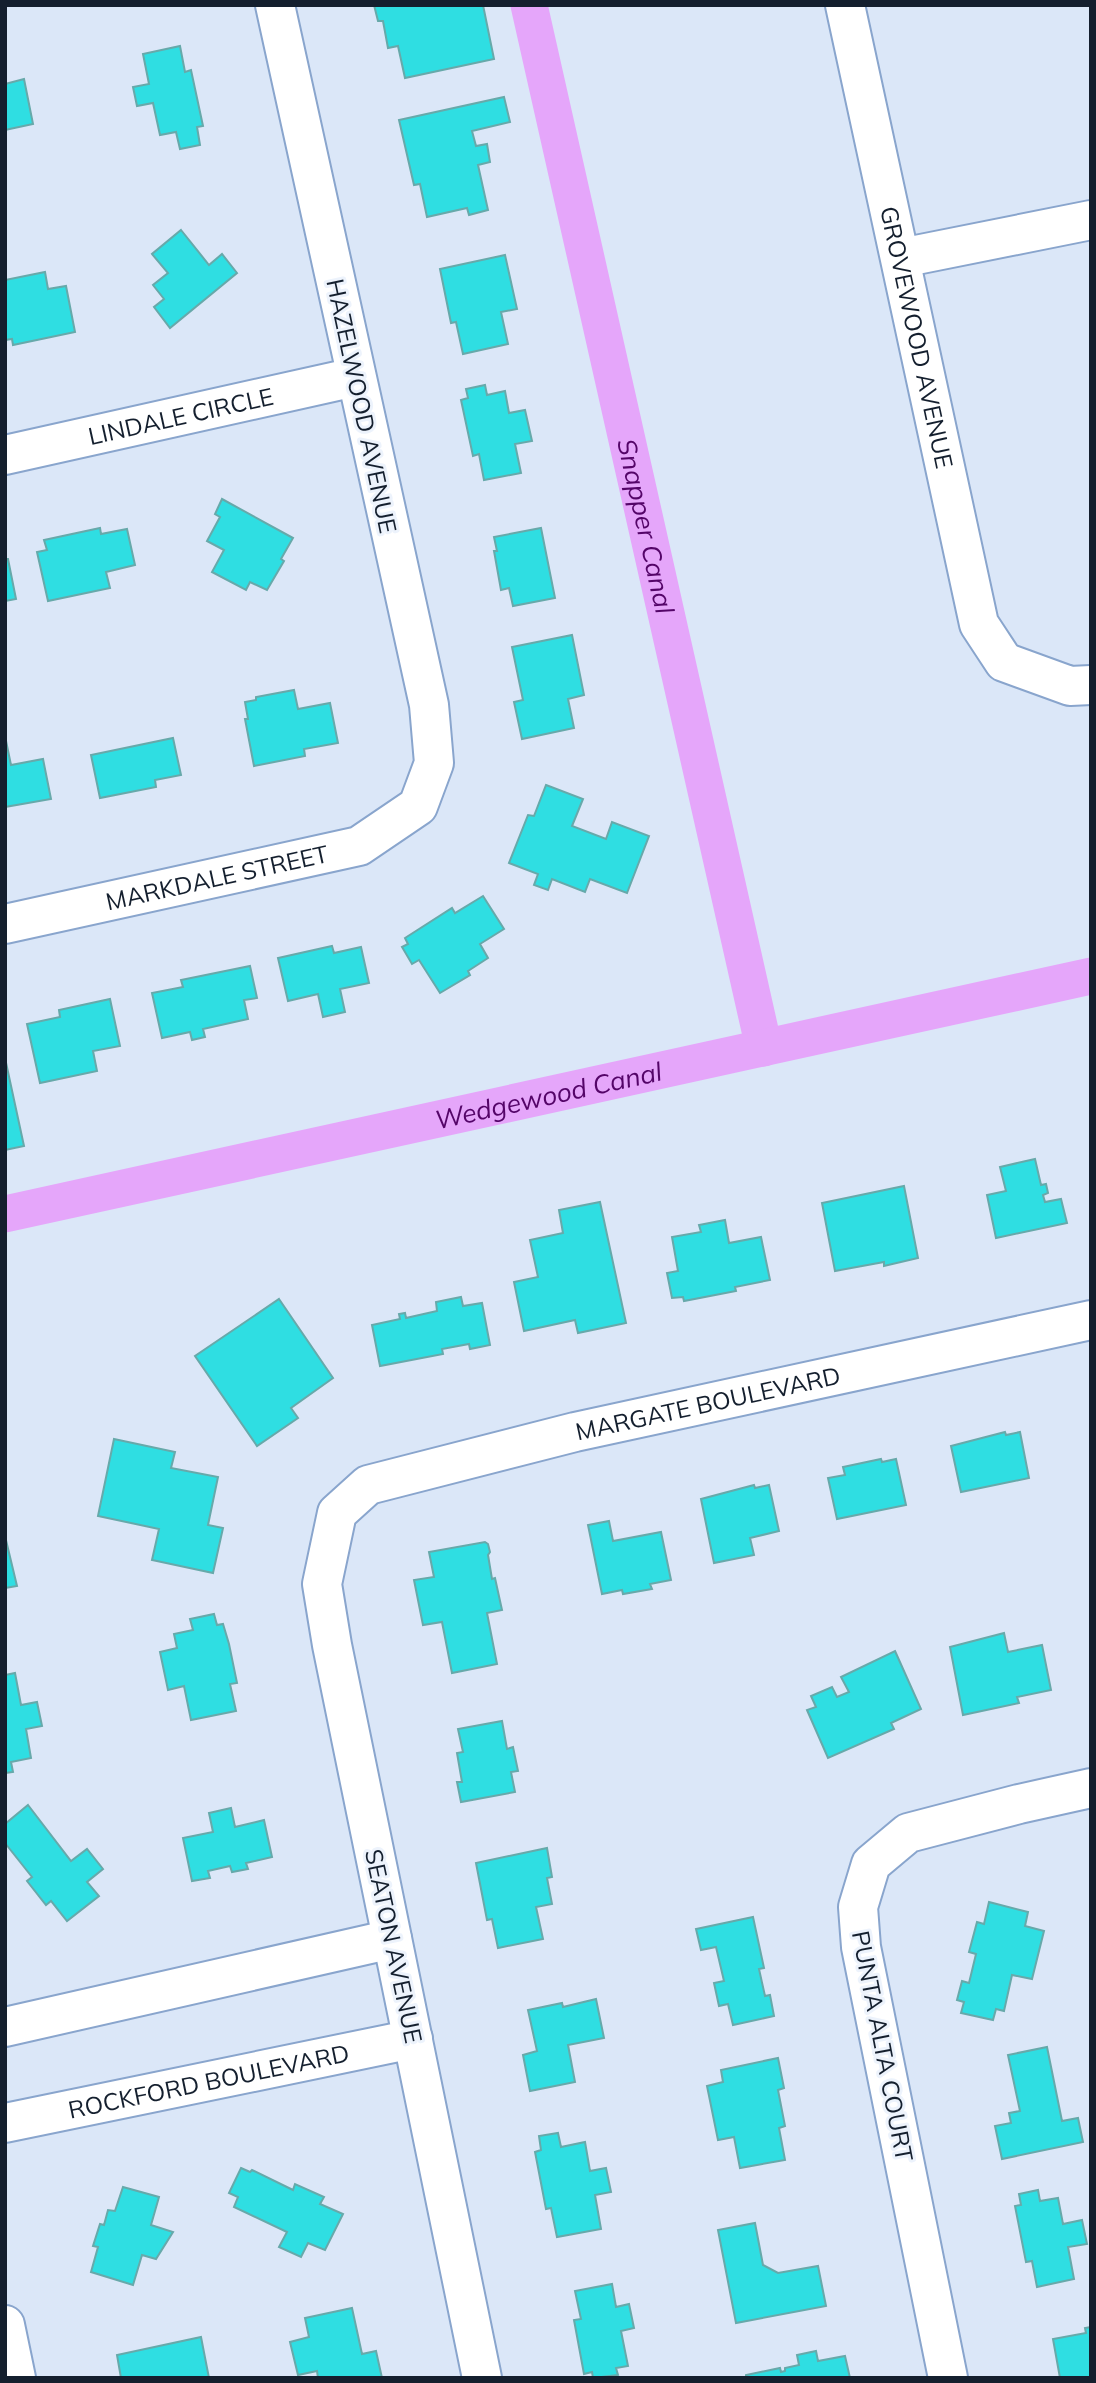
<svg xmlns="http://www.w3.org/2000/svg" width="1096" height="2383" viewBox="0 0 1096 2383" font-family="Mulish,sans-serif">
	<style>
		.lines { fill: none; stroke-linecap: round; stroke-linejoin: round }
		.canal { stroke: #e5a6fa; stroke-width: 37 }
		.building { fill: #2fdee2; stroke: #67a9aa; stroke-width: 2 }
		.minor-casing { stroke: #89a5cd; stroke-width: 42 }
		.minor { stroke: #fff; stroke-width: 38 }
		.labels { text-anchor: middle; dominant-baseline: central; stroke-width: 6; stroke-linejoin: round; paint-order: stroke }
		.street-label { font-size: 24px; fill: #141f2e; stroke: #edf3fc }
		.water-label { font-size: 26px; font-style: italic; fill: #540568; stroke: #edf3fc }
	</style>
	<rect width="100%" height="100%" fill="#dbe7f8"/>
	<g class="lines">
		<!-- canal -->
		<g class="canal">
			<path id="s1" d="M 529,5 L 764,1048"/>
			<path id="s2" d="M 5,1214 L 1091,976"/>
		</g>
	</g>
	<!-- building -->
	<g class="building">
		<polygon points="374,5 483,5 494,59 405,78 398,46 388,48 383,21 378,21"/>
		<polygon points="180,46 185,72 191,70 203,126 197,127 200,145 180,149 176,132 160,135 153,103 137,106 133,87 149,84 143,54"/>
		<polygon points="24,79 33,124 5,130 5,84"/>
		<polygon points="504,97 510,122 472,131 476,146 487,144 490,162 478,165 488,210 469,215 467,208 427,217 420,184 414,185 399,120"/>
		<polygon points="181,230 209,265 222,254 237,273 170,328 154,307 164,299 153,285 168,273 152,254"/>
		<polygon points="505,255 517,309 501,312 508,344 463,354 456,322 451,323 440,269"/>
		<polygon points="45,272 48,289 66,286 75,332 13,345 12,339 5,340 5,280"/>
		<polygon points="485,385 487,395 505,391 509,413 525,410 532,441 515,444 521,473 484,480 479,454 473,456 461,400 468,398 466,389"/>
		<polygon points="222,499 293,538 281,559 284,561 267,590 250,582 246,590 212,572 224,550 207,541 220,517 215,514"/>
		<polygon points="100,528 101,534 127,529 135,565 106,572 110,588 48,601 37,552 47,550 44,540"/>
		<polygon points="541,528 555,598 513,606 509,588 501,590 494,551 497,551 494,537"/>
		<polygon points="5,559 8,559 16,599 5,601"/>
		<polygon points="572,635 584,695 568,699 574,728 522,739 514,702 523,700 512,647"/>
		<polygon points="294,690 298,709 330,703 338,743 304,749 305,756 254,766 245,719 248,719 245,702 256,700 256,697"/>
		<polygon points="5,736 11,765 43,759 51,799 5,807"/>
		<polygon points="173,738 181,775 155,780 156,787 100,798 91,755"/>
		<polygon points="546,785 583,799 572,826 606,839 612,822 649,836 627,893 590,879 585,892 552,879 548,890 534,885 538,874 509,863 528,815 534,816"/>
		<polygon points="483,896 504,929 480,944 488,958 468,971 470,975 440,993 419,960 412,964 402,947 408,944 405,938 452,908 455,913"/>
		<polygon points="332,946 334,953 361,947 369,983 340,989 345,1012 323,1017 318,994 288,1001 278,958"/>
		<polygon points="250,966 257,998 244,1000 248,1019 203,1029 205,1037 192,1040 190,1032 162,1038 152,993 183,987 181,980"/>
		<polygon points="110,999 120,1046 93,1051 97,1071 40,1083 27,1024 60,1017 59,1010"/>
		<polygon points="5,1058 24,1146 5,1150"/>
		<polygon points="1035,1159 1041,1185 1046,1184 1048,1193 1043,1195 1045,1202 1061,1199 1067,1223 996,1238 987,1195 1006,1191 1000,1167"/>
		<polygon points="904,1186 918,1258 884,1266 884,1262 835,1271 822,1203"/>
		<polygon points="600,1202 626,1323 578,1333 575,1320 524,1331 514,1282 538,1277 530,1240 563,1233 559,1210"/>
		<polygon points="725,1220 729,1243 761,1237 770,1280 735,1287 736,1291 684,1301 683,1297 672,1298 667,1273 678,1271 672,1237 701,1232 699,1225"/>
		<polygon points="461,1297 463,1306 482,1303 490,1345 470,1349 469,1344 442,1349 443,1354 380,1366 372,1325 400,1319 399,1314 405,1313 406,1318 437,1311 436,1302"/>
		<polygon points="279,1299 333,1378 291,1408 298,1418 257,1446 195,1356"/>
		<polygon points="1005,1432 1006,1435 1020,1432 1029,1478 961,1492 951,1446"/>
		<polygon points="114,1439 175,1452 171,1468 218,1477 208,1525 223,1528 213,1573 152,1560 159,1529 98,1516"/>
		<polygon points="881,1459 882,1462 896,1459 906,1505 837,1519 828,1478 845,1475 843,1467"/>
		<polygon points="754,1485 755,1488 769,1485 779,1531 750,1538 754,1555 714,1563 701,1499"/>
		<polygon points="609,1521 613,1541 661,1532 671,1580 650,1584 652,1589 623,1594 622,1590 602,1594 588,1525"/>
		<polygon points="5,1536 17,1586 5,1588"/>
		<polygon points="485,1542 488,1544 490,1552 488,1555 492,1579 495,1578 502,1610 487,1613 497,1664 452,1673 442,1622 423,1625 414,1580 434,1577 429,1552"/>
		<polygon points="214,1614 217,1625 223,1624 229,1644 237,1683 230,1684 236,1711 191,1720 184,1686 168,1690 160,1652 177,1648 174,1634 193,1630 190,1619"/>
		<polygon points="1004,1633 1008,1652 1042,1645 1051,1690 1017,1697 1019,1703 963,1715 950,1647"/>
		<polygon points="895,1651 921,1709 891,1723 894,1729 828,1758 807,1710 816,1707 811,1696 832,1687 837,1697 849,1692 841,1677"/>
		<polygon points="15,1673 21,1705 37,1702 42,1726 26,1729 31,1758 11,1762 13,1772 5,1773 5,1675"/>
		<polygon points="502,1721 507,1749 513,1747 518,1771 511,1772 515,1792 461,1802 457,1782 462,1782 457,1753 463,1752 458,1729"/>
		<polygon points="28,1805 71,1861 87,1849 103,1869 87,1882 99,1896 67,1921 51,1901 46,1905 27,1881 32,1877 5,1843 5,1824"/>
		<polygon points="231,1808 235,1827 264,1820 272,1857 246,1863 248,1869 232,1872 230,1866 208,1871 210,1878 192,1881 183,1838 213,1832 209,1813"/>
		<polygon points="547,1848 552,1877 547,1878 552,1904 536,1907 543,1939 498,1948 492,1919 487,1920 476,1863"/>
		<polygon points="989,1902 1028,1912 1025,1926 1044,1931 1032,1979 1012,1975 1004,2011 996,2009 993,2020 961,2013 964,2002 957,2000 962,1981 969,1983 976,1954 969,1952 977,1922 984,1924"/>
		<polygon points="753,1917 764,1968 759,1969 765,1996 770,1995 774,2016 733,2025 728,2004 719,2006 714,1983 724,1981 716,1947 701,1950 696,1929"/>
		<polygon points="596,1999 604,2038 568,2045 575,2082 530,2091 523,2055 537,2051 528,2010 562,2003 563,2007"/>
		<polygon points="1047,2047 1062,2121 1078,2118 1083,2142 1002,2159 995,2126 1011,2123 1009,2113 1020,2111 1008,2055"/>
		<polygon points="778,2058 784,2088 778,2090 785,2126 779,2128 785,2160 740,2168 734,2137 718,2140 707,2086 723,2082 721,2070"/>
		<polygon points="558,2133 561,2147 585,2142 590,2171 606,2168 611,2192 595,2195 601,2229 557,2237 551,2208 546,2209 535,2152 541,2150 539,2136"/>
		<polygon points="241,2168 250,2172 252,2170 293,2190 295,2184 324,2197 320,2204 343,2214 325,2250 308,2243 301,2257 279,2247 287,2232 234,2207 238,2197 229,2193"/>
		<polygon points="123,2187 159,2197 151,2225 173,2232 156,2259 142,2255 133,2285 91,2272 98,2247 93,2246 100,2224 104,2225 108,2210 115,2211"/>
		<polygon points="1038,2190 1040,2201 1058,2198 1063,2224 1082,2220 1087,2244 1068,2247 1074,2279 1037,2287 1032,2261 1026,2262 1015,2206 1021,2205 1019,2194"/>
		<polygon points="755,2223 763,2265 778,2273 818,2266 826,2306 736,2323 718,2230"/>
		<polygon points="612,2284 616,2307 629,2304 634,2328 621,2331 628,2366 616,2368 618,2375 593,2378 592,2372 584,2374 574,2320 581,2319 575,2291"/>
		<polygon points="352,2308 362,2354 376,2351 382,2378 318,2378 317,2371 298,2375 290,2342 309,2337 305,2318"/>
		<polygon points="1091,2327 1091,2378 1060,2378 1053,2339 1086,2333 1085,2328"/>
		<polygon points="201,2337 209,2378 121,2378 117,2355"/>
		<polygon points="816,2351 818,2361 845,2356 850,2378 746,2378 746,2375 780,2368 781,2372 785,2371 785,2368 799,2365 797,2355"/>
	</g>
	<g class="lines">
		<!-- minor casing -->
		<g class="minor-casing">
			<g id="minor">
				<path id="s3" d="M 845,5 L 979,624 L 1004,662 L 1070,686 L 1091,685"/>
				<polyline points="901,258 1091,220"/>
				<path id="s4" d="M 5,455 L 355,377"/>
				<path id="s5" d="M 5,924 L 359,846 L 418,806 L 434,763 L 429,705 L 275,5"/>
				<polyline points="5,2027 392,1939"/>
				<path id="s6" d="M 5,2123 L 413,2039"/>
				<polyline points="5,2325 16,2378"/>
				<path id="s7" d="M 482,2378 L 332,1645 L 322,1584 L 337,1513 L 368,1485 L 575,1432 L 1091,1320"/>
				<polyline points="948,2378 861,1947 858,1907 871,1864 908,1833 1019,1804 1091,1788"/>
			</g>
		</g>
		<!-- minor -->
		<use href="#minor" class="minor"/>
	</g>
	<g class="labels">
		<!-- street labels -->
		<g class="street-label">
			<text stroke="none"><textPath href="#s3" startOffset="340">GROVEWOOD AVENUE</textPath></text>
			<text transform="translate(362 406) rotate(78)">HAZELWOOD AVENUE</text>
			<text stroke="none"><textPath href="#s4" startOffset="180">LINDALE CIRCLE</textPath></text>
			<text stroke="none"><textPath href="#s5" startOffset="217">MARKDALE STREET</textPath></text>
			<text stroke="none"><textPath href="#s7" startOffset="1274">MARGATE BOULEVARD</textPath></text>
			<text transform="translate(394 1946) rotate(78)">SEATON AVENUE</text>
			<text transform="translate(883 2046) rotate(79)">PUNTA ALTA COURT</text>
			<text stroke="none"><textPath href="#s6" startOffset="208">ROCKFORD BOULEVARD</textPath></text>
		</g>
		<!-- water labels -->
		<g class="water-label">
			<text stroke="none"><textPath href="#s1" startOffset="534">Snapper Canal</textPath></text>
			<text stroke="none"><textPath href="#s2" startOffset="556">Wedgewood Canal</textPath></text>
		</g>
	</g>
	<!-- border -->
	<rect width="1096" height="2383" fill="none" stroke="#141f2e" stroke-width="14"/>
</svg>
